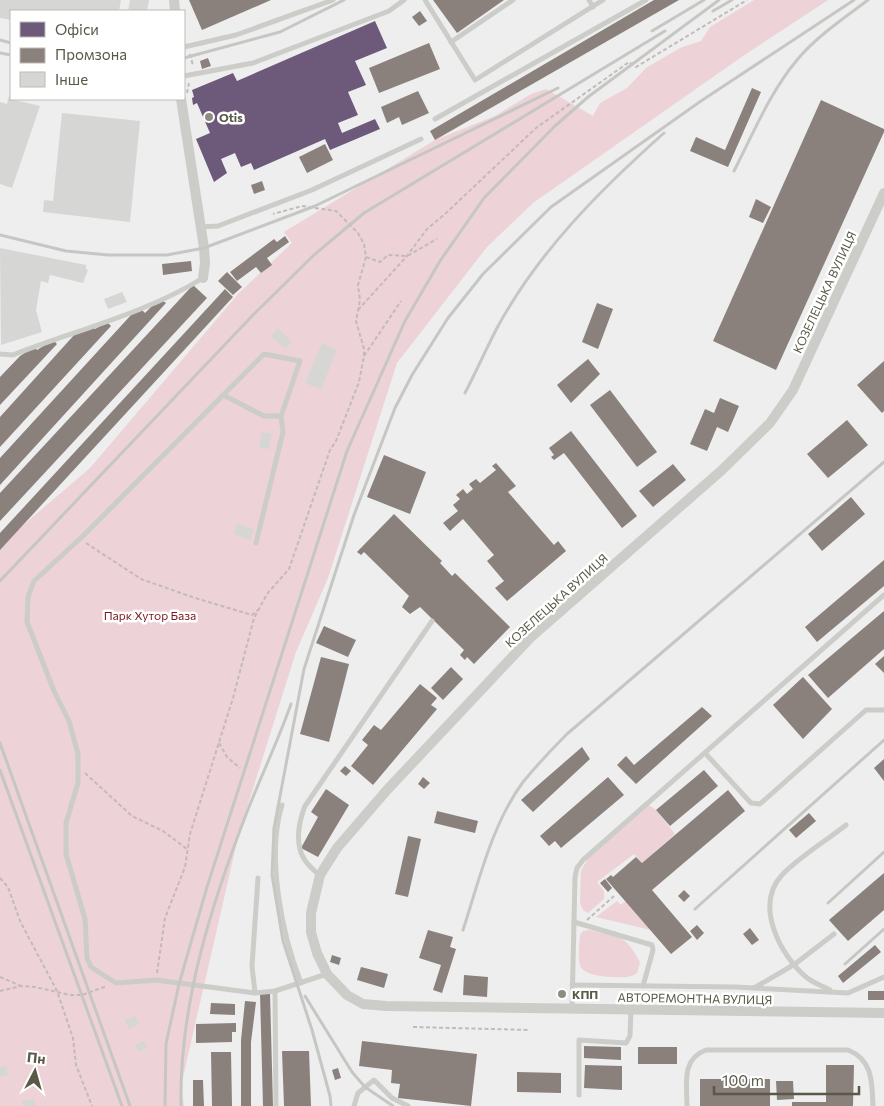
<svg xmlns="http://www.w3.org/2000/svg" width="884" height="1106" viewBox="0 0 884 1106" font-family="Commissioner,sans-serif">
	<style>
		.green { fill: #edd2d7 }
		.offices { fill: #6d597a }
		.industry { fill: #8a817c }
		.building { fill: #d6d7d5 }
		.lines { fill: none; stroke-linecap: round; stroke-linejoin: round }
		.path { stroke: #c4bab9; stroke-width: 2; stroke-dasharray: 4 2.5; stroke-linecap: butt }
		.lane { stroke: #ccccc8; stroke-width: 5 }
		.street { stroke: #ccccc8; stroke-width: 10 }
		.rail { stroke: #c6c6c3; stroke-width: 3 }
		.poi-dot { fill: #8e8c81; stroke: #fff; stroke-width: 2 }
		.labels { text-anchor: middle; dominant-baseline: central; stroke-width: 5; stroke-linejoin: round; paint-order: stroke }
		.poi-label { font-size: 12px; font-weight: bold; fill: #5a5846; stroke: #fff; text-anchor: start }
		.street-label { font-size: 12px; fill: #5a5846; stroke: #fff }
		.park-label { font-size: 12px; fill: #79181f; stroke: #fff }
	</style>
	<rect width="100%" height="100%" fill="#eeeeef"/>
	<!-- green -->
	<g class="green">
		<polygon points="754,0 828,0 743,56 533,203 487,247 397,363 328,578 296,652 239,833 181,1086 184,1106 0,1106 0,545 90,468 239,293 292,243 284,232 435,140 495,116 531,94 546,89 593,116 600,103 627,88 646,68 680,48 701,41 710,27"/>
		<polygon points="649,805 656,810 675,834 642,863 634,854 597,882 604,891 604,899 588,913 583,910 580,903 581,870 590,856"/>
		<polygon points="617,901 621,905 625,901 651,930 596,917"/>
		<path d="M 589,930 C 620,938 624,933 640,962 L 637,973 C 628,979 621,977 611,977 C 574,974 578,967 580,935 L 583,931 Z"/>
	</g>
	<!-- offices -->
	<polygon class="offices" points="375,21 387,48 355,61 366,85 348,92 358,115 338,123 342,133 375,119 380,129 330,150 325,139 254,170 251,163 241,167 235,153 221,159 227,173 214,182 196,139 210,133 197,103 193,105 192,98 194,97 192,90 233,73 237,81"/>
	<!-- industry -->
	<g class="industry">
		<polygon points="189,0 271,0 202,30"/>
		<polygon points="433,0 504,0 457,33"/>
		<polygon points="654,0 679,0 435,140 430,131"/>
		<polygon points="420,11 427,21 419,26 412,17"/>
		<polygon points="429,43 440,69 379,93 369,68"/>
		<polygon points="208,58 211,66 202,69 200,61"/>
		<polygon points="752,88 761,92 728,167 690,151 696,137 725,150"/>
		<polygon points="418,91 429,113 402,125 399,117 387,123 381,107"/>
		<polygon points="821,100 884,129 884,132 776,370 713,341"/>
		<polygon points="325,144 333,160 307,173 299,157"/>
		<polygon points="262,181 265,190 254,194 251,185"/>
		<polygon points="756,199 771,207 763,223 749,217"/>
		<polygon points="285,236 289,242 267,258 272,265 261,273 256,267 237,281 230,272 274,239 277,242"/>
		<polygon points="191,261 192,271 163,275 162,264"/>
		<polygon points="227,272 242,287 233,295 218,281"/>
		<polygon points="193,285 207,298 0,521 0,493"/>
		<polygon points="225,289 233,297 0,550 0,533"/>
		<polygon points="163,301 166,303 0,485 0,458 131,315 141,309 145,313 152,306"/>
		<polygon points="597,303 613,309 598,349 582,342"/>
		<polygon points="107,322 111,326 0,447 0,417 75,334 92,326 95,329"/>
		<polygon points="53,340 57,344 0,405 0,377 20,356 34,347 37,350"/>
		<polygon points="588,359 600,374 571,403 557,385"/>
		<polygon points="884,361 884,411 882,413 857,385"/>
		<polygon points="610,390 657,452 637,467 590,405"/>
		<polygon points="720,398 739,406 728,432 717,427 707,451 690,444 705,409 714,413"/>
		<polygon points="847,420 868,445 828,478 807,454"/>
		<polygon points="571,431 637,516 622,528 564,453 554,460 551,457 554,455 549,448"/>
		<polygon points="384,455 426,472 410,514 367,497"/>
		<polygon points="496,463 516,486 508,492 554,545 558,541 566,551 507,601 495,588 504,581 487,561 494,555 463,519 450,531 443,523 458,511 453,505 460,499 456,495 463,489 467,494 473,489 469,484 476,479 480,483 496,470 492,466"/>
		<polygon points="673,464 686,480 653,507 639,491"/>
		<polygon points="851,497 865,514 822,551 808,534"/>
		<polygon points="394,514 442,561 440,563 452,576 455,573 510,627 474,664 467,657 465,660 460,655 464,650 420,607 410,614 402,607 409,596 364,552 361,555 357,552"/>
		<polygon points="884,560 884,586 817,642 805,627"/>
		<polygon points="884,611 884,649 828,698 808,675"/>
		<polygon points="324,626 356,640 348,657 316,643"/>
		<polygon points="884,656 884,673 875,664"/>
		<polygon points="321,657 349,664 329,742 300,734"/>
		<polygon points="451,667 463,679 443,700 431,688"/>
		<polygon points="803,677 832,709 803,739 773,705"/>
		<polygon points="420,684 437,698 431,705 437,709 373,785 351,766 368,745 362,740 374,725 381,730"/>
		<polygon points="702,707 712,716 636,784 617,765 626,756 634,765"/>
		<polygon points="582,747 590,759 533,812 521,800"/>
		<polygon points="884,759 884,781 874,768"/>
		<polygon points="345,766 351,771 346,776 340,771"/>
		<polygon points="704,770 718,786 670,826 656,810"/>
		<polygon points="423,777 430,783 424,789 418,784"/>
		<polygon points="608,777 624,795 561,848 555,841 549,846 540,836"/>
		<polygon points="326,789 349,805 318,857 301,848 318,817 311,812"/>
		<polygon points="728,790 745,811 652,890 692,937 671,954 606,879 611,875 613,877 636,857 642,863"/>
		<polygon points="437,811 478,821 475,833 434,823"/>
		<polygon points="809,813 816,821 796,838 789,830"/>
		<polygon points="408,836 421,839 408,897 395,894"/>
		<polygon points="884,873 884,910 848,941 829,920"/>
		<polygon points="605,879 612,888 608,892 600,883"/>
		<polygon points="684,890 690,896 684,902 678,896"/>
		<polygon points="697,925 704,933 697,940 690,931"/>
		<polygon points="750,928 759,940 752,945 743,934"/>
		<polygon points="428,930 453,937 450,947 456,949 442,993 433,990 441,965 419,958"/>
		<polygon points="875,945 881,952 843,983 838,976"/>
		<polygon points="332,955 341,958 339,965 330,962"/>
		<polygon points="361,967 388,974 384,988 357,980"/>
		<polygon points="464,975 488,977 487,997 463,995"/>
		<rect x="559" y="991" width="7" height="6"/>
		<rect x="868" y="991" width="16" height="9"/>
		<polygon points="260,993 270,993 273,1106 263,1106"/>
		<polygon points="245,1001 256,1002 251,1042 251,1106 241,1106 241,1040"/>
		<polygon points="211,1003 235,1004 235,1015 210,1014"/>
		<polygon points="236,1023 236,1032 232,1032 232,1042 196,1043 196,1024"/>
		<polygon points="362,1041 477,1054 471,1106 398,1098 400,1084 391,1083 392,1070 359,1066"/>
		<polygon points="584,1046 621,1047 621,1060 584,1058"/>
		<rect x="638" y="1047" width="39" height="17"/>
		<polygon points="282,1051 309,1051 311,1106 284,1106"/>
		<polygon points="211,1052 231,1052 232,1106 212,1106"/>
		<polygon points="585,1065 622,1066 622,1090 584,1088"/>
		<polygon points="826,1065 854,1065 853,1106 792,1106 792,1102 826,1102"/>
		<polygon points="338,1068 341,1078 335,1080 332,1070"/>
		<polygon points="517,1072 561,1073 561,1093 517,1092"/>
		<rect x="700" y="1079" width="70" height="27"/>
		<polygon points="193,1080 203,1080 204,1106 193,1106"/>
		<polygon points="776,1081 793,1081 794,1099 777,1100"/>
	</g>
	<!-- building -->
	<g class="building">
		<polygon points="0,0 121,0 119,11 11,11 11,20 0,18"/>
		<polygon points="130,0 149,0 147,11 128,11"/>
		<polygon points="9,96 11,99 40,106 12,188 0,184 0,102 7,104"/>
		<polygon points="62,113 140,121 130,222 43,212 44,200 53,201"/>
		<polygon points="0,248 86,265 86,269 88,270 83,283 50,275 48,283 41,281 36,310 42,332 1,345"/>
		<polygon points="122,292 127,302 108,309 104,299"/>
		<polygon points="278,328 292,342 285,349 271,336"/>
		<polygon points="322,343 337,350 321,389 305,383"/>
		<polygon points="262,432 272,434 269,449 259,448"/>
		<polygon points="237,524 254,529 250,540 233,534"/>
		<polygon points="135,1016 139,1024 129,1029 125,1020"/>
		<polygon points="144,1041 147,1048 138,1052 135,1045"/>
		<polygon points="6,1066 8,1075 0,1077 0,1068"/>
		<polygon points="34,1099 35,1106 23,1106 22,1101"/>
	</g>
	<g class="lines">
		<!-- path -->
		<g class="path">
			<polyline points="190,54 193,66"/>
			<polyline points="187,93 189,83"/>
			<polyline points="366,257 380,262 388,255 407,256 437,239"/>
			<polyline points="358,310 407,256 427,229 445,214 536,128 629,62 636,67 747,0"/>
			<polyline points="364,356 401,301"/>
			<polyline points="86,543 141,579 195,598 252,615 258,610"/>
			<polyline points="219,743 227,757 240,768"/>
			<polyline points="85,773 132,816 163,831 187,849"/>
			<polyline points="0,878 8,887 20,921 57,991 73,1038 76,1065 92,1106"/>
			<polyline points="587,920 614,896"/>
			<polyline points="157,973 165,918 185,867 190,834 233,698 254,618 267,594 289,569 330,450 336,441 359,382 364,356 364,349 356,321 360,300 358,285 366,257 364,244 358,233 336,211 302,206 273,214"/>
			<polyline points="0,977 21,986"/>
			<polyline points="0,991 21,986 35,987 70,995 82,995 107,986"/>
			<polyline points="413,1027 529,1030"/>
		</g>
		<!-- lane -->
		<g class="lane">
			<polyline points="425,0 475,80 603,0"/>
			<polyline points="589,0 593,7"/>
			<polyline points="451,42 513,0"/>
			<polyline points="184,47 236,35 333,0"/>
			<polyline points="184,76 253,63 389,11 404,0"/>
			<polyline points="435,119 646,0"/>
			<polyline points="200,227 218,226 312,190 421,139"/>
			<path d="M 0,354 L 13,355 C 76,330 145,314 203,278"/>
			<polyline points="223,395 264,416 281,416"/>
			<polyline points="256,543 283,432 281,416 300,361 264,354 84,535 34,581 28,597 27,622 54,691 69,721 78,754 78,783 66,823 66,854 85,919 87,958 91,967 116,983 156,980 255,993 275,991 327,974"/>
			<polyline points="705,753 751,803 760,804 866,710 884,710"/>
			<path d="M 282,805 C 266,856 282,935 301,983"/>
			<path d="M 319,875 C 314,870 306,864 303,857 C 295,842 299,821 305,806 L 432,621"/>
			<polyline points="574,922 652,945 653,950 643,986"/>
			<polyline points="572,985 735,987 848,993 884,977"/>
			<polyline points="754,988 795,964 834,934"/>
			<path d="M 830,990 C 823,986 813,983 806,977 C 780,955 754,905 782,875 C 799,857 826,841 846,825"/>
			<polyline points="275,991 276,1106"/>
			<polyline points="255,993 252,966 258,878"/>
			<polyline points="572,1008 575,877 577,868 583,860 884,595"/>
			<polyline points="579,1095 579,1040 626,1043 630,1036 631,1010"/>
			<polyline points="354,1106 358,1093 374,1080 392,1098 408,1106"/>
			<path d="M 687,1106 C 687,1084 681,1059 706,1050 L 848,1050 C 873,1060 872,1082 873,1106"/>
		</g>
		<!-- street -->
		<g class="street">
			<polyline points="174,0 175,11"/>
			<polyline points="181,99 204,248 205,263 203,278"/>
			<polyline points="884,193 793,390 770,423 722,470 530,638 387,790 337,848 320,875 311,913 311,932 317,953 327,974 347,995 363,1004 386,1006 884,1013"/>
		</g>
		<!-- rail -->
		<g class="rail">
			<polyline points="713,11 732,0"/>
			<polyline points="652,31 704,0"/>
			<polyline points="0,40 11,43"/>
			<polyline points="0,53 11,55"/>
			<polyline points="184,58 280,32 344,0"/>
			<path d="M 734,171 C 753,134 770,92 797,60 C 816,37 844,18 868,0"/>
			<polyline points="0,235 66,251 108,255 167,255 204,248 315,206 558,88"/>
			<path d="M 465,393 C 476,372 486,349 497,328 C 538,252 600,190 664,133"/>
			<polyline points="0,581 253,315 314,255 364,213 665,31"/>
			<polyline points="0,743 130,1106"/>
			<polyline points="0,770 122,1106"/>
			<polyline points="828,903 884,852"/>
			<polyline points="695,909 884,740"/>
			<path d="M 463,930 C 479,881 492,824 523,782 C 537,765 552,749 567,734 L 884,462"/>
			<polyline points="845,964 884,929"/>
			<polyline points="305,996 352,1072 365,1087 393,1106"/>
			<polyline points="165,1106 166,1044 179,984 207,887 347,451 405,321 440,261 484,198 555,126 588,97 719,0"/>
			<path d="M 181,1106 C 179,1006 211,905 247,812 C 261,776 278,741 291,704"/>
			<polyline points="331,1106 330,1096 312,1030 283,941 272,875 274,828 304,669 354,515 395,408 412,375 448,318 483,274 551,207 701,101 854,0"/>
		</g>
	</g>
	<!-- markers -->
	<g class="poi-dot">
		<circle cx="209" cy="117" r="5"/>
		<circle cx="562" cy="994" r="5"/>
	</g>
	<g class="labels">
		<!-- poi labels -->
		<g class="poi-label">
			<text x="219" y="117">Otis</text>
			<text x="572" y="994">КПП</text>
		</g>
		<!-- street labels -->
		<g class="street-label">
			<text transform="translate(824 292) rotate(-65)">КОЗЕЛЕЦЬКА ВУЛИЦЯ</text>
			<text transform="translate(556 600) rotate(-42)">КОЗЕЛЕЦЬКА ВУЛИЦЯ</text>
			<text transform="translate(695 998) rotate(1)">АВТОРЕМОНТНА ВУЛИЦЯ</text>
		</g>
		<!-- park labels -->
		<g class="park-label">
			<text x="150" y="615">Парк Хутор База</text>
		</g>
	</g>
	<!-- legend -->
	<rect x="10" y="10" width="175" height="90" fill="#ffffff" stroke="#bdbcb5"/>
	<rect x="20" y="22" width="25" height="15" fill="#6d597a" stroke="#bdbcb5"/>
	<text x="55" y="35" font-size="15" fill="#5a5846">Офіси</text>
	<rect x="20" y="48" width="25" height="15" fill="#8a817c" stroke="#bdbcb5"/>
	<text x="55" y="60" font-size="15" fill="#5a5846">Промзона</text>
	<rect x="20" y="72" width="25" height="15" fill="#d6d7d5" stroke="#bdbcb5"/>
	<text x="55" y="85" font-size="15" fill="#5a5846">Інше</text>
	<!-- north arrow -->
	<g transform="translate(35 1071) rotate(6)" stroke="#ffffff" stroke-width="4" paint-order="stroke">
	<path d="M0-4L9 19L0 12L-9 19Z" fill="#5a5846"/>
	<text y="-8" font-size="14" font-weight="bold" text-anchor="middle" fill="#5a5846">Пн</text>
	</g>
	<!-- scale -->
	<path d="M714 1086v8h145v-8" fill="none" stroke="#5a5846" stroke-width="2.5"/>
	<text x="722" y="1086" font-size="15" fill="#5a5846" stroke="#ffffff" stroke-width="4" paint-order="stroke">100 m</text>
</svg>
